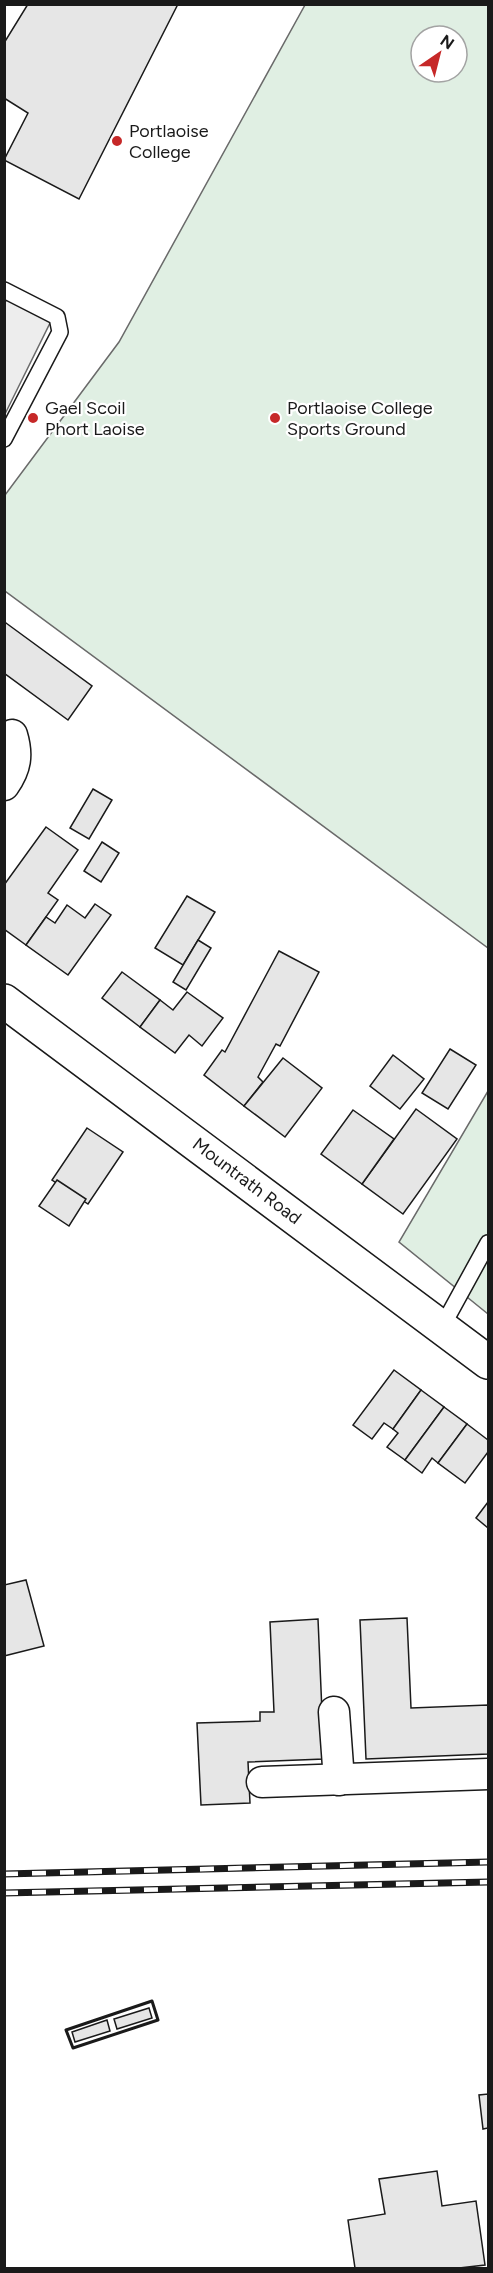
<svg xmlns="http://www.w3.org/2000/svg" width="493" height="2273" viewBox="0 0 493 2273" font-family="Figtree,sans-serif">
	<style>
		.green { fill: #e0efe3; stroke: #6a6a6a; stroke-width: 1.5; fill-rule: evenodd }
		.parking { fill: #ededed; stroke: #6a6a6a; stroke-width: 1.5 }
		.building { fill: #e6e6e6; stroke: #1a1a1a; stroke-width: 1.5 }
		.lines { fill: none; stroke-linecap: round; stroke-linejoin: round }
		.service-casing { stroke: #1a1a1a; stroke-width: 18 }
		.minor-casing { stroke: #1a1a1a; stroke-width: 33 }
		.secondary-casing { stroke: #1a1a1a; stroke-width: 36 }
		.service { stroke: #fff; stroke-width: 15 }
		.minor { stroke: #fff; stroke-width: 30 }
		.secondary { stroke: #fff; stroke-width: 33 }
		.rail-casing { stroke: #1a1a1a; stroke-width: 7 }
		.rail { stroke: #fff; stroke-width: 4.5; stroke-dasharray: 14; stroke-linecap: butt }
		.wall { stroke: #1a1a1a; stroke-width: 3 }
		.poi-dot { fill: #c62828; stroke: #fff; stroke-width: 2 }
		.labels { text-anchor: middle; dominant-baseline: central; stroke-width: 4.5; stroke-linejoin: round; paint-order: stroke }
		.poi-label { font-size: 18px; fill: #1a1a1a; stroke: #fff; text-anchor: start }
		.street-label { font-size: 18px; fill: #1a1a1a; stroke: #fff }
	</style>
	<rect width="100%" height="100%" fill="#fff"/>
	<!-- green -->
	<g class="green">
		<path d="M 305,5 L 488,5 L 488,948 L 5,591 L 5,495 L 119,342 ZM 421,36 L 457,36 L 457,72 L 421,72 Z"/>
		<polygon points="488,1091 488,1314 399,1242"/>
	</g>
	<!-- parking -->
	<polygon class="parking" points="7,299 51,321 5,414 4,304"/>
	<!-- building -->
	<g class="building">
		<polygon points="28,4 178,4 79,199 4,160 28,113 4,98 4,43"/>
		<polygon points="6,623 92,686 68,720 4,673 4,625"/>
		<polygon points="93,789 112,800 89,839 70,828"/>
		<polygon points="46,827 78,850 48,893 58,900 26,945 4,929 4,885"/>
		<polygon points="102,842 119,853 101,882 84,871"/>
		<polygon points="187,896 215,912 183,965 155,948"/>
		<polygon points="95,904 111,915 68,975 26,945 46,917 55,923 67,905 85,918"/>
		<polygon points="198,940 211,948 186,990 173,982"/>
		<polygon points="279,951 319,972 280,1046 276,1044 258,1077 263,1082 244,1106 204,1075 222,1050 225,1052"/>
		<polygon points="122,972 160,1000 140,1027 102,998"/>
		<polygon points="187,992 223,1018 202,1046 189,1035 175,1053 140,1027 160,1000 173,1010"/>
		<polygon points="450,1049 476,1065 448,1109 422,1093"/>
		<polygon points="393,1055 424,1079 400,1109 370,1086"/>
		<polygon points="283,1058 322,1088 285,1137 244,1106"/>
		<polygon points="416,1109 457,1139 403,1214 362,1184"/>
		<polygon points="353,1110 394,1139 362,1184 321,1154"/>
		<polygon points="87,1128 123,1152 88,1204 52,1180"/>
		<polygon points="57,1180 86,1199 69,1226 39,1206"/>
		<polygon points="394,1370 421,1390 393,1429 384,1423 372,1439 353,1425"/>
		<polygon points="421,1390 444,1407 405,1460 387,1447 398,1433 393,1429"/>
		<polygon points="444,1407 467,1424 438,1463 432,1458 422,1473 405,1460"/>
		<polygon points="467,1424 488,1440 488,1452 465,1483 438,1463"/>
		<polygon points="488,1502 488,1528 476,1518"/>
		<polygon points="26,1580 44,1646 4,1656 4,1585"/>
		<polygon points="407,1618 411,1708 488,1705 488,1754 366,1759 360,1620"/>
		<polygon points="318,1619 324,1759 248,1762 250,1803 201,1805 197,1723 260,1721 260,1712 274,1712 270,1622"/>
		<polygon points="149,2008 152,2018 117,2029 114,2019"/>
		<polygon points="107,2020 110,2031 75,2042 72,2032"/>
		<polygon points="488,2094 488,2128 483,2129 479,2095"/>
		<polygon points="437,2171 442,2206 476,2201 485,2265 459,2268 355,2268 348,2220 385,2214 379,2179"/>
	</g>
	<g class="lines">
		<!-- service casing -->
		<g class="service-casing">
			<g id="service">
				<polyline points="4,290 57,317 60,332 4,439"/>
				<polyline points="442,1327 488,1243"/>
			</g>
		</g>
		<!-- minor casing -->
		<g class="minor-casing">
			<g id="minor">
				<path d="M 4,785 C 16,768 18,755 12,735"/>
				<polyline points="334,1712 339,1780"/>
				<polyline points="262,1782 488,1774"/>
			</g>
		</g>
		<!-- secondary casing -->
		<g class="secondary-casing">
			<polyline id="secondary" points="4,1001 488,1362"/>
		</g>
		<!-- service -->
		<use href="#service" class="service"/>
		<!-- minor -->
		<use href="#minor" class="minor"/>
		<!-- secondary -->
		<use href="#secondary" class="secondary"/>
		<!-- rail casing -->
		<g class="rail-casing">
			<g id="rail">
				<polyline points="4,1874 488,1862"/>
				<polyline points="4,1893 488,1882"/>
			</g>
		</g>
		<!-- rail -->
		<use href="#rail" class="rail"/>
		<!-- wall -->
		<polygon class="wall" points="152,2001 158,2020 73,2048 66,2030"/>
	</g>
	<!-- markers -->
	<g class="poi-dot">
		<circle cx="117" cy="141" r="6"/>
		<circle cx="33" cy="418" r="6"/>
		<circle cx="275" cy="418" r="6"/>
	</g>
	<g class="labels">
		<!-- poi labels -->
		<g class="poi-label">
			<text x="129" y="131">Portlaoise<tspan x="129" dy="21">College</tspan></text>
			<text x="45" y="408">Gael Scoil<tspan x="45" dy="21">Phort Laoise</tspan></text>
			<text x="287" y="408">Portlaoise College<tspan x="287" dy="21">Sports Ground</tspan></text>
		</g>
		<!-- street labels -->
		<g class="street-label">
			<text transform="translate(247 1181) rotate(37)">Mountrath Road</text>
		</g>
	</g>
	<!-- border -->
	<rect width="493" height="2273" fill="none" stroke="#1a1a1a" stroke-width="12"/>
	<!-- north arrow -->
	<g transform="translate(439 54) rotate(35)"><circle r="28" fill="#ffffff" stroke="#a3a3a3" stroke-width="1.5"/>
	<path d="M0-4.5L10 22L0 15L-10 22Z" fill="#c62828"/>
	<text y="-9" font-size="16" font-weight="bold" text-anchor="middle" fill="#1a1a1a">N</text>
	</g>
</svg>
